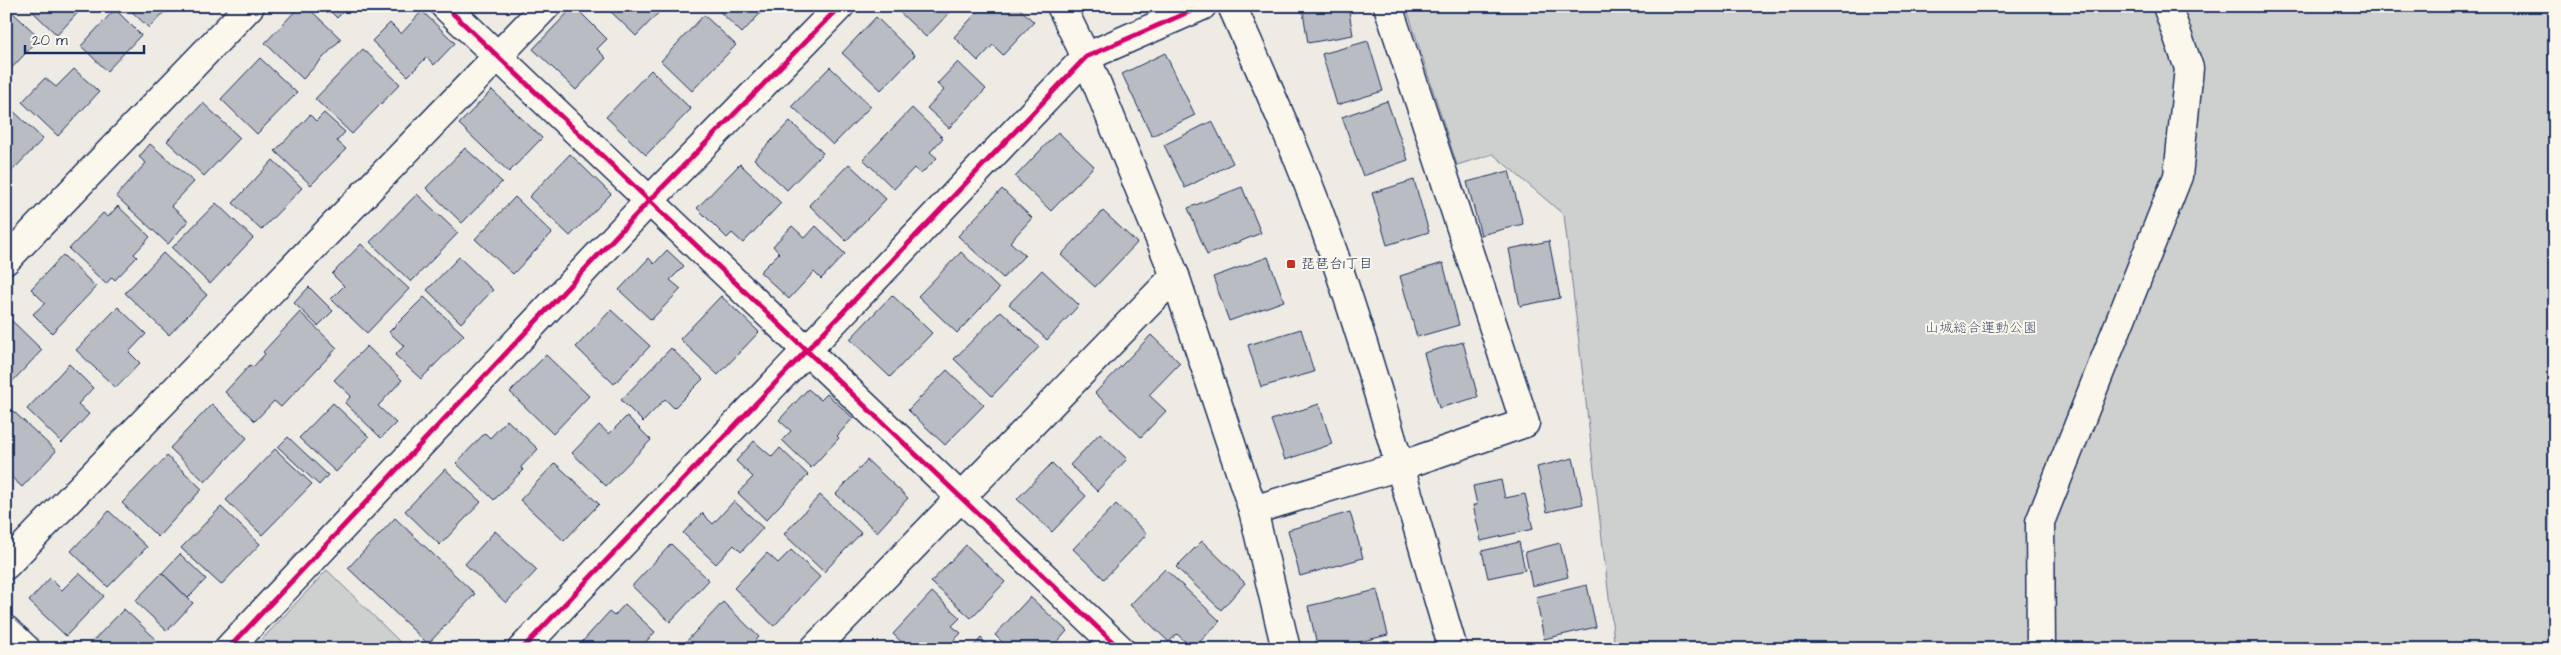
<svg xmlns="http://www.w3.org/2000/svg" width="2561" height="655" viewBox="0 0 2561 655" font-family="'Architects Daughter','Klee One',sans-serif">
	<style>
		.green { fill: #cecfcf; stroke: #747f96 }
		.building { fill: #b9bcc3; stroke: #1b2f5e }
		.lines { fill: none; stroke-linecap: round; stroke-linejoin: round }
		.minor-casing { stroke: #1b2f5e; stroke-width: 31 }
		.minor { stroke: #fbf7ec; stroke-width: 28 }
		.cycleway-casing { stroke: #fbf7ec; stroke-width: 8 }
		.cycleway { stroke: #d6006c; stroke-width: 5 }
		.poi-dot { fill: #c8321e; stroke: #fbf7ec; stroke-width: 2 }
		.labels { text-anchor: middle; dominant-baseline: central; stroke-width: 4; stroke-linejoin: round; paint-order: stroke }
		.poi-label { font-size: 14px; fill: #1b2f5e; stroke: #fbf7ec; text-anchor: start }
		.park-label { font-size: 14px; fill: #48577a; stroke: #fbf7ec }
	</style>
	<rect width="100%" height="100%" fill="#eeebe4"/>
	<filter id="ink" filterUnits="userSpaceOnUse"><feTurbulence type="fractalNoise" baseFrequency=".02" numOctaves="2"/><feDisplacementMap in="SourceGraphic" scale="10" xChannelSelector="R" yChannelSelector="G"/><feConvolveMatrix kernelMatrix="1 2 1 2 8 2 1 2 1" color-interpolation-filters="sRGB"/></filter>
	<g filter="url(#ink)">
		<!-- green -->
		<g class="green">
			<polygon points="1406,6 2555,6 2555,649 1615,649 1564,215 1493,154 1457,165"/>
			<polygon points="327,570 407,649 253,649"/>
		</g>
		<!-- building -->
		<g class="building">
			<polygon points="35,6 84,6 57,35 31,10"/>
			<polygon points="126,6 170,6 149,28"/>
			<polygon points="300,6 306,6 341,39 303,79 265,43"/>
			<polygon points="325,6 349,6 337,18"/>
			<polygon points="574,6 607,39 597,49 606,58 576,90 533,49"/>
			<polygon points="605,6 665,6 636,36"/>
			<polygon points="714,6 767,6 742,33"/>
			<polygon points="893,6 956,6 926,37"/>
			<polygon points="983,6 1017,6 1034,22 1003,55 993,45 978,61 954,37"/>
			<polygon points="1302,6 1348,6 1353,35 1308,43"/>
			<polygon points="115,9 141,35 107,71 81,46"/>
			<polygon points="11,11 40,38 6,74 6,16"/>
			<polygon points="422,11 455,43 434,65 427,57 408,76 372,41 390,23 401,34"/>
			<polygon points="704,15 736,45 692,91 661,61"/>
			<polygon points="876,17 915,55 881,90 842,53"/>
			<polygon points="1368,41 1383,91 1337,105 1322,54"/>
			<polygon points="363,49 400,84 352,134 315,99"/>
			<polygon points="1165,53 1195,115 1152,136 1122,74"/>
			<polygon points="260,58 297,93 257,134 221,99"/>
			<polygon points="958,62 986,89 949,128 927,108 944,90 937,84"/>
			<polygon points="830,67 871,106 833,145 792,106"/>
			<polygon points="74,69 99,92 58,136 22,102 45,78 56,87"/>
			<polygon points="651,70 691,109 646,155 606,117"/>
			<polygon points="492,90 542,138 509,172 459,124"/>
			<polygon points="1387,101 1408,160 1363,176 1342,117"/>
			<polygon points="203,103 240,138 204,176 167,141"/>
			<polygon points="8,106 43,139 6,177 6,107"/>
			<polygon points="912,108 943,138 930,152 937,158 921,174 914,168 894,189 863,159"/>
			<polygon points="324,113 345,132 337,141 346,149 311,185 275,151 310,115 316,121"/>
			<polygon points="790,121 823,153 787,190 754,159"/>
			<polygon points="1212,121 1233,163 1185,188 1164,145"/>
			<polygon points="1058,132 1094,166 1051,211 1015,177"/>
			<polygon points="150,144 194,182 171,206 188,221 168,244 116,196 146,163 139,157"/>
			<polygon points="465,148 502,182 462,223 426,188"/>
			<polygon points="570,154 611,194 570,236 529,197"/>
			<polygon points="273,160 302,188 261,230 233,203"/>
			<polygon points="740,164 781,203 743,243 732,233 727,238 697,208"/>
			<polygon points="849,164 886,199 846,241 809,205"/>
			<polygon points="1509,171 1523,224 1481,235 1467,182"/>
			<polygon points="1414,180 1429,232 1387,245 1372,193"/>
			<polygon points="1242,187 1261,233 1207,255 1188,208"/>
			<polygon points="1002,189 1032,218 1010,242 1025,255 1003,278 958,236"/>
			<polygon points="417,194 458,233 411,282 370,242"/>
			<polygon points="515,197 552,233 513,274 475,239"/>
			<polygon points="216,203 253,238 210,284 172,248"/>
			<polygon points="118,206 150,237 134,254 137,257 115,280 112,277 106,284 69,249 103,213 108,217"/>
			<polygon points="1103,211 1137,243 1095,287 1061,255"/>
			<polygon points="792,226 805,238 816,226 845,254 821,279 814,272 789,299 760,272 779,253 773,246"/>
			<polygon points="1549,241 1560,298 1520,306 1509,249"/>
			<polygon points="361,244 409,289 367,333 331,299 344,286 332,274"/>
			<polygon points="667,250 684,266 670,280 681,289 651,320 619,290 649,258 654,264"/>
			<polygon points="961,252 999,289 957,333 918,296"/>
			<polygon points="163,253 207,295 169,335 125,293"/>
			<polygon points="63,255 96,287 52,333 33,314 45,303 31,289"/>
			<polygon points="459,257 493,290 461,323 427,290"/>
			<polygon points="1268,257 1284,301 1229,321 1213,277"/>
			<polygon points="1443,263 1459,325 1417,337 1400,276"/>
			<polygon points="1042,270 1079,305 1047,340 1009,304"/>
			<polygon points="309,287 333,311 318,326 294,303"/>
			<polygon points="892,295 932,333 890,377 850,339"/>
			<polygon points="721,296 759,332 718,375 680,339"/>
			<polygon points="424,297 464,335 421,379 395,355 404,346 389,332"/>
			<polygon points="118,307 146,334 129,352 140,363 116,388 76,350"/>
			<polygon points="611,310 650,346 614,384 576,347"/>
			<polygon points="1001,311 1039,347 992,396 954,359"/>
			<polygon points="300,312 337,348 281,407 274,401 255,421 225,392 250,365 253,367 265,354 263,352"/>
			<polygon points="6,315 42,350 8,386 6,384"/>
			<polygon points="1301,329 1314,372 1261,387 1248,345"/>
			<polygon points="1151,335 1180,363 1149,395 1166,411 1141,437 1095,393"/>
			<polygon points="1463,342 1478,397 1439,408 1424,353"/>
			<polygon points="367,346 402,380 378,406 396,423 381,438 345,403 351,396 334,380"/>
			<polygon points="671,348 703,379 674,408 665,399 643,422 621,400"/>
			<polygon points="546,355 589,396 553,434 510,392"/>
			<polygon points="69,364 93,388 78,404 89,414 62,443 27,409"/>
			<polygon points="947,370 984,405 945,445 908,410"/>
			<polygon points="808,389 821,400 827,394 853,418 837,436 839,438 811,468 782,440 791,431 779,420"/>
			<polygon points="333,403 369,437 336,472 299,438"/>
			<polygon points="212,404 247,438 205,482 170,448"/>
			<polygon points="1319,404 1332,444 1285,460 1271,420"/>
			<polygon points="13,411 56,451 22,487 6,472 6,418"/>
			<polygon points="627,416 651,440 606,486 572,453 599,425 609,434"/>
			<polygon points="507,420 538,449 521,467 523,470 494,500 456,463 485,433 490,438"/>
			<polygon points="1100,433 1127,459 1097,491 1070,465"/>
			<polygon points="288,437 328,475 319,485 278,447"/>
			<polygon points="754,441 772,457 780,448 808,475 766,520 738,493 753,477 736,461"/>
			<polygon points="275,449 312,484 262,535 226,500"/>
			<polygon points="167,456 202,489 158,537 122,503"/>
			<polygon points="1573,458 1583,504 1547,512 1537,467"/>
			<polygon points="867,460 908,498 877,532 836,494"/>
			<polygon points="555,463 599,504 564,541 520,500"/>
			<polygon points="1052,463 1086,496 1052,532 1017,499"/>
			<polygon points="445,469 481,502 440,545 405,511"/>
			<polygon points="1501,480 1505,498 1525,494 1533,529 1481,541 1473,505 1477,505 1473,486"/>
			<polygon points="820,495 861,533 824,572 784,534"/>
			<polygon points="734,501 763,528 741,552 734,545 716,564 683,533 702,513 713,524"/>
			<polygon points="1116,504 1147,534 1104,579 1073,549"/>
			<polygon points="221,507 260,544 221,585 181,548"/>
			<polygon points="109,511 147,547 108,587 71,551"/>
			<polygon points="1350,512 1363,558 1300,576 1288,530"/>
			<polygon points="395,518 475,594 428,644 348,568"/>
			<polygon points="495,531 537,570 506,603 465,564"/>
			<polygon points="1202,541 1245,583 1221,610 1176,567"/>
			<polygon points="1519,542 1525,570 1488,578 1482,551"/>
			<polygon points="1560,543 1568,577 1532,586 1525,552"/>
			<polygon points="671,544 709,580 670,622 632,586"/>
			<polygon points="966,545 1005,582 971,618 931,582"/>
			<polygon points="791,550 820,577 774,626 734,588 767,553 778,563"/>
			<polygon points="180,554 206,579 188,598 162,573"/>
			<polygon points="1165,569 1220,621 1193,649 1177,634 1169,642 1130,605"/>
			<polygon points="79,573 104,596 66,636 29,601 50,578 62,590"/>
			<polygon points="162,573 193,603 167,631 135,601"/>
			<polygon points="1587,585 1596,627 1544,639 1536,597"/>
			<polygon points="1377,590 1388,635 1330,649 1318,649 1308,606"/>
			<polygon points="932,592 960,618 952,626 961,633 946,649 909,649 893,634"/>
			<polygon points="1030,597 1067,631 1051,649 1009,649 995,635"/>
			<polygon points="723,602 759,637 748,649 686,649 683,645"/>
			<polygon points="625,604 655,632 644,644 648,649 589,649 582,642 609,612 614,616"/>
			<polygon points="124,609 156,639 149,649 85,649"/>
			<polygon points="981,638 992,649 971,649"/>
			<polygon points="1599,642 1600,649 1570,649"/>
		</g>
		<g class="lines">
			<!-- minor casing -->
			<g class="minor-casing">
				<g id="minor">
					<polyline points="445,6 1120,649"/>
					<polyline points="1061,6 1086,57 1175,276 1253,510 1286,649"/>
					<path d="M 1232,6 C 1264,79 1297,151 1324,226 C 1373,365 1411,507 1453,649"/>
					<polyline points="6,260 250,6"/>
					<polyline points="1253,510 1400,466 1525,423 1388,6"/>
					<polyline points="6,565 546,6"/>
					<polyline points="6,630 26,649"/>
					<polyline points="228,649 649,201 840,6"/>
					<polyline points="522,649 1086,57 1202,6"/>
					<polyline points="814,649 1175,276"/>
					<polyline points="2041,649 2040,522 2178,176 2189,68 2167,6"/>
				</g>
			</g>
			<!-- minor -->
			<use href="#minor" class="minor"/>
			<!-- cycleway casing -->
			<g class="cycleway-casing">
				<g id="cycleway">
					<polyline points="445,6 1120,649"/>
					<polyline points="228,649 649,201 840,6"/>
					<polyline points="522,649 1086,57 1202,6"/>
				</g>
			</g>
			<!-- cycleway -->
			<use href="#cycleway" class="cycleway"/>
		</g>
	</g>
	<!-- markers -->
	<rect class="poi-dot" x="1286" y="259" width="10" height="10" rx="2.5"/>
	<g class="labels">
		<!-- poi labels -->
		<g class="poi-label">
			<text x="1301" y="264">琵琶台1丁目</text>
		</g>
		<!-- park labels -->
		<g class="park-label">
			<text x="1981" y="328">山城総合運動公園</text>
		</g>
	</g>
	<!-- margin -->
	<rect width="2561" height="655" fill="none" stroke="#fbf7ec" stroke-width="25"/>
	<rect x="12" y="12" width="2536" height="630" fill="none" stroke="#1b2f5e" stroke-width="2" filter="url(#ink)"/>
	<!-- scale -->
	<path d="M25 45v8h119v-8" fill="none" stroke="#1b2f5e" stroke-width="2.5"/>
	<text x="32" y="45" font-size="15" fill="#1b2f5e" stroke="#fbf7ec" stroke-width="4" paint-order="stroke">20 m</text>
</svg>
